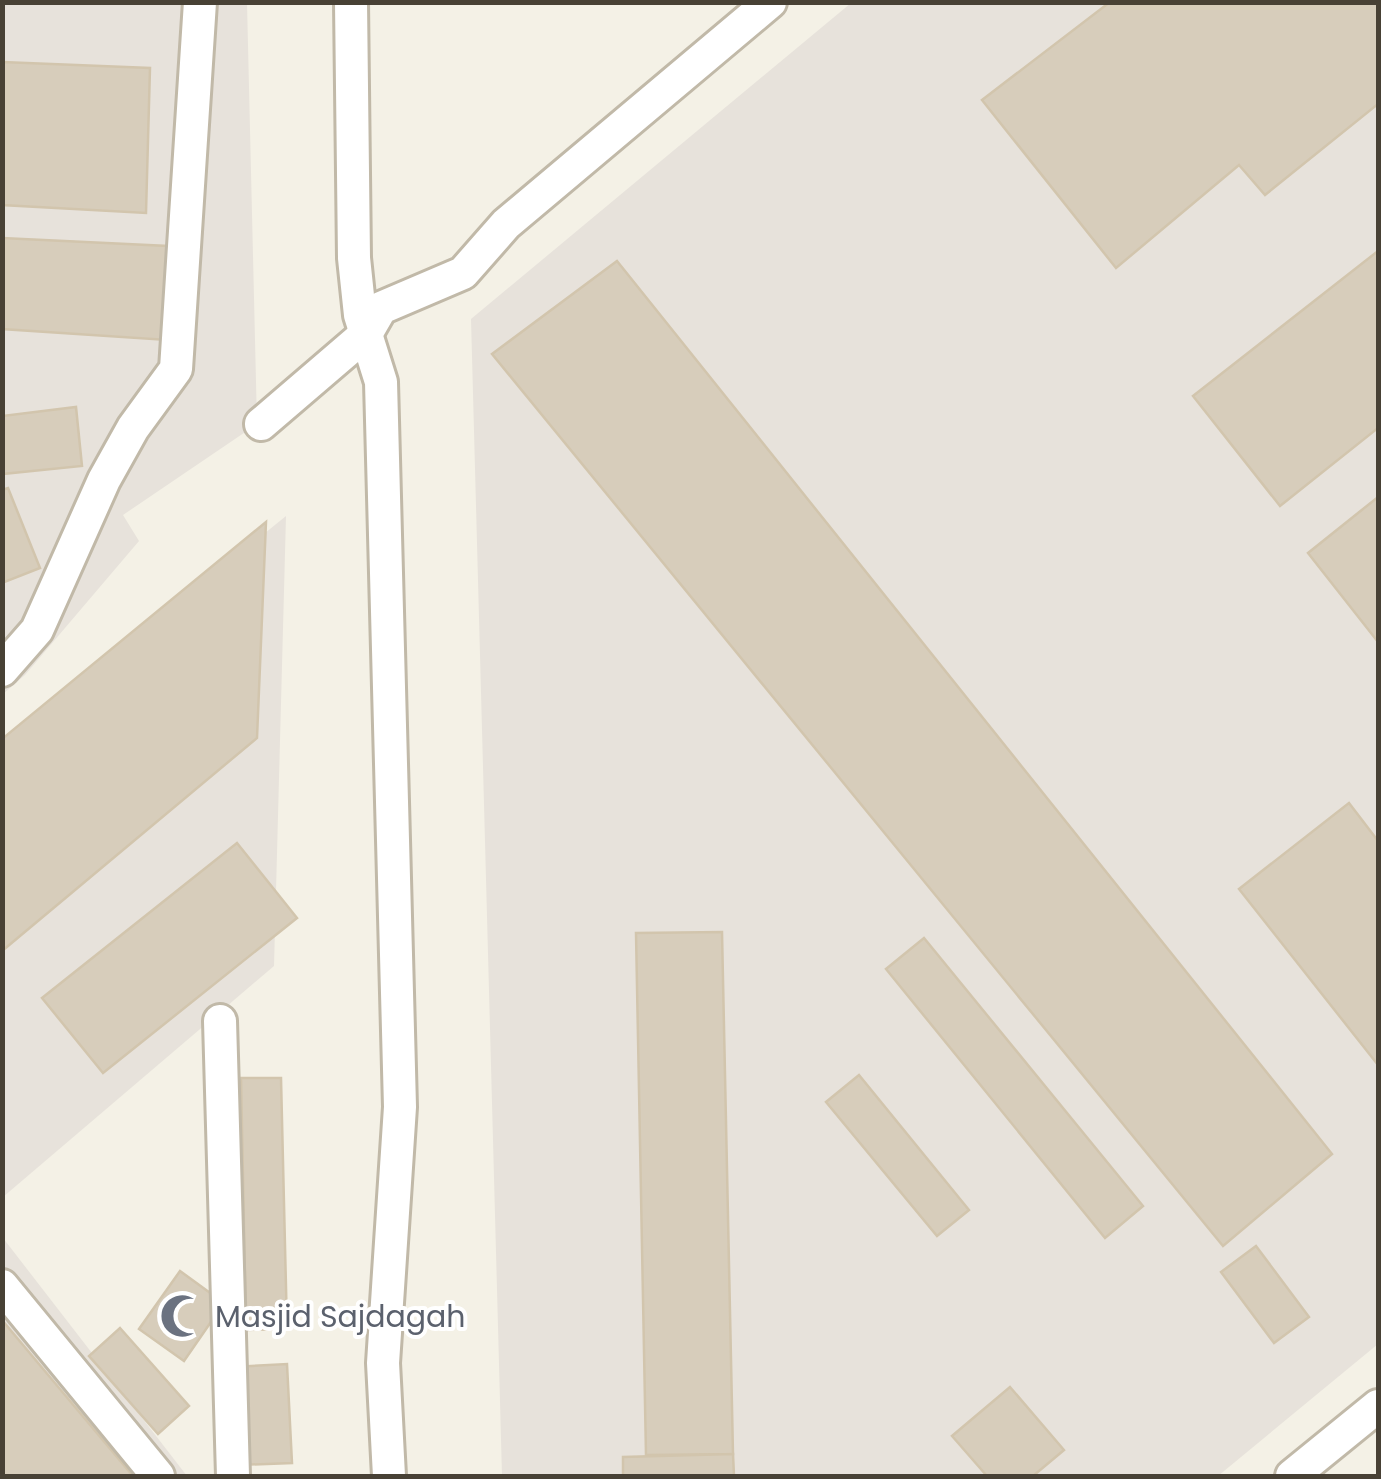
<svg xmlns="http://www.w3.org/2000/svg" width="1381" height="1479" viewBox="0 0 1381 1479" font-family="Poppins,sans-serif">
	<style>
		.industrial { fill: #e7e2db }
		.building { fill: #d7cdbb; stroke: #d2c5ad; stroke-width: 2.5 }
		.lines { fill: none; stroke-linecap: round; stroke-linejoin: round }
		.minor-casing { stroke: #c1b9a8; stroke-width: 38 }
		.minor { stroke: #fff; stroke-width: 32 }
		.labels { text-anchor: middle; dominant-baseline: central; stroke-width: 8; stroke-linejoin: round; paint-order: stroke }
		.worship-label { font-size: 30px; fill: #5b616d; stroke: #fff; text-anchor: start }
	</style>
	<rect width="100%" height="100%" fill="#f4f1e6"/>
	<!-- industrial -->
	<g class="industrial">
		<polygon points="3,3 247,3 257,424 123,515 139,541 25,675 3,694"/>
		<polygon points="851,3 1378,3 1378,1344 1218,1476 502,1476 471,319"/>
		<polygon points="286,516 274,966 3,1197 3,745"/>
		<polygon points="3,1238 187,1476 3,1476"/>
	</g>
	<!-- building -->
	<g class="building">
		<polygon points="1110,2 1378,2 1378,104 1265,195 1239,165 1116,268 982,100"/>
		<polygon points="2,62 150,68 146,213 2,205"/>
		<polygon points="2,238 168,246 167,340 2,329"/>
		<polygon points="1378,251 1378,428 1280,506 1193,396"/>
		<polygon points="617,261 1332,1154 1223,1246 492,354"/>
		<polygon points="76,407 82,466 2,474 2,416"/>
		<polygon points="8,488 40,568 2,583 2,490"/>
		<polygon points="1378,497 1378,642 1308,553"/>
		<polygon points="266,522 257,738 2,951 2,739"/>
		<polygon points="1349,803 1378,841 1378,1065 1239,889"/>
		<polygon points="237,843 297,918 103,1073 42,998"/>
		<polygon points="722,932 733,1454 646,1455 636,933"/>
		<polygon points="924,938 1143,1206 1105,1238 886,969"/>
		<polygon points="859,1075 969,1210 937,1236 826,1102"/>
		<polygon points="241,1078 281,1078 287,1329 246,1330"/>
		<polygon points="1256,1246 1309,1317 1274,1343 1221,1272"/>
		<polygon points="180,1271 224,1303 184,1361 139,1329"/>
		<polygon points="2,1320 133,1476 2,1476"/>
		<polygon points="120,1328 189,1406 158,1434 89,1356"/>
		<polygon points="287,1364 292,1463 238,1465 233,1367"/>
		<polygon points="1010,1387 1064,1450 1033,1476 987,1476 952,1436"/>
		<polygon points="733,1454 734,1476 623,1476 623,1457"/>
	</g>
	<g class="lines">
		<!-- minor casing -->
		<g class="minor-casing">
			<g id="minor">
				<polyline points="351,2 354,258 360,315 381,382 400,1107 383,1363 389,1476"/>
				<polyline points="261,424 366,334 381,308 463,273 506,224 770,2"/>
				<polyline points="2,670 37,630 104,480 133,428 176,369 200,2"/>
				<polyline points="220,1021 233,1476"/>
				<polyline points="2,1286 158,1476"/>
				<polyline points="1292,1476 1378,1406"/>
			</g>
		</g>
		<!-- minor -->
		<use href="#minor" class="minor"/>
	</g>
	<!-- icons -->
	<defs>
		<g id="mosque-bare" transform="scale(3.45)"><path d="M3.5-4.9A6 6 0 1 0 3.5 4.9A5 5 0 1 1 3.5-4.9Z" fill="#6b7280" stroke="#fff" stroke-width="2.5" paint-order="stroke"/></g>
	</defs>
	<g fill-rule="evenodd">
		<use href="#mosque-bare" x="182" y="1316"/>
	</g>
	<g class="labels">
		<!-- worship labels -->
		<g class="worship-label">
			<text x="215" y="1316">Masjid Sajdagah</text>
		</g>
	</g>
	<!-- border -->
	<rect width="1381" height="1479" fill="none" stroke="#484135" stroke-width="10"/>
</svg>
